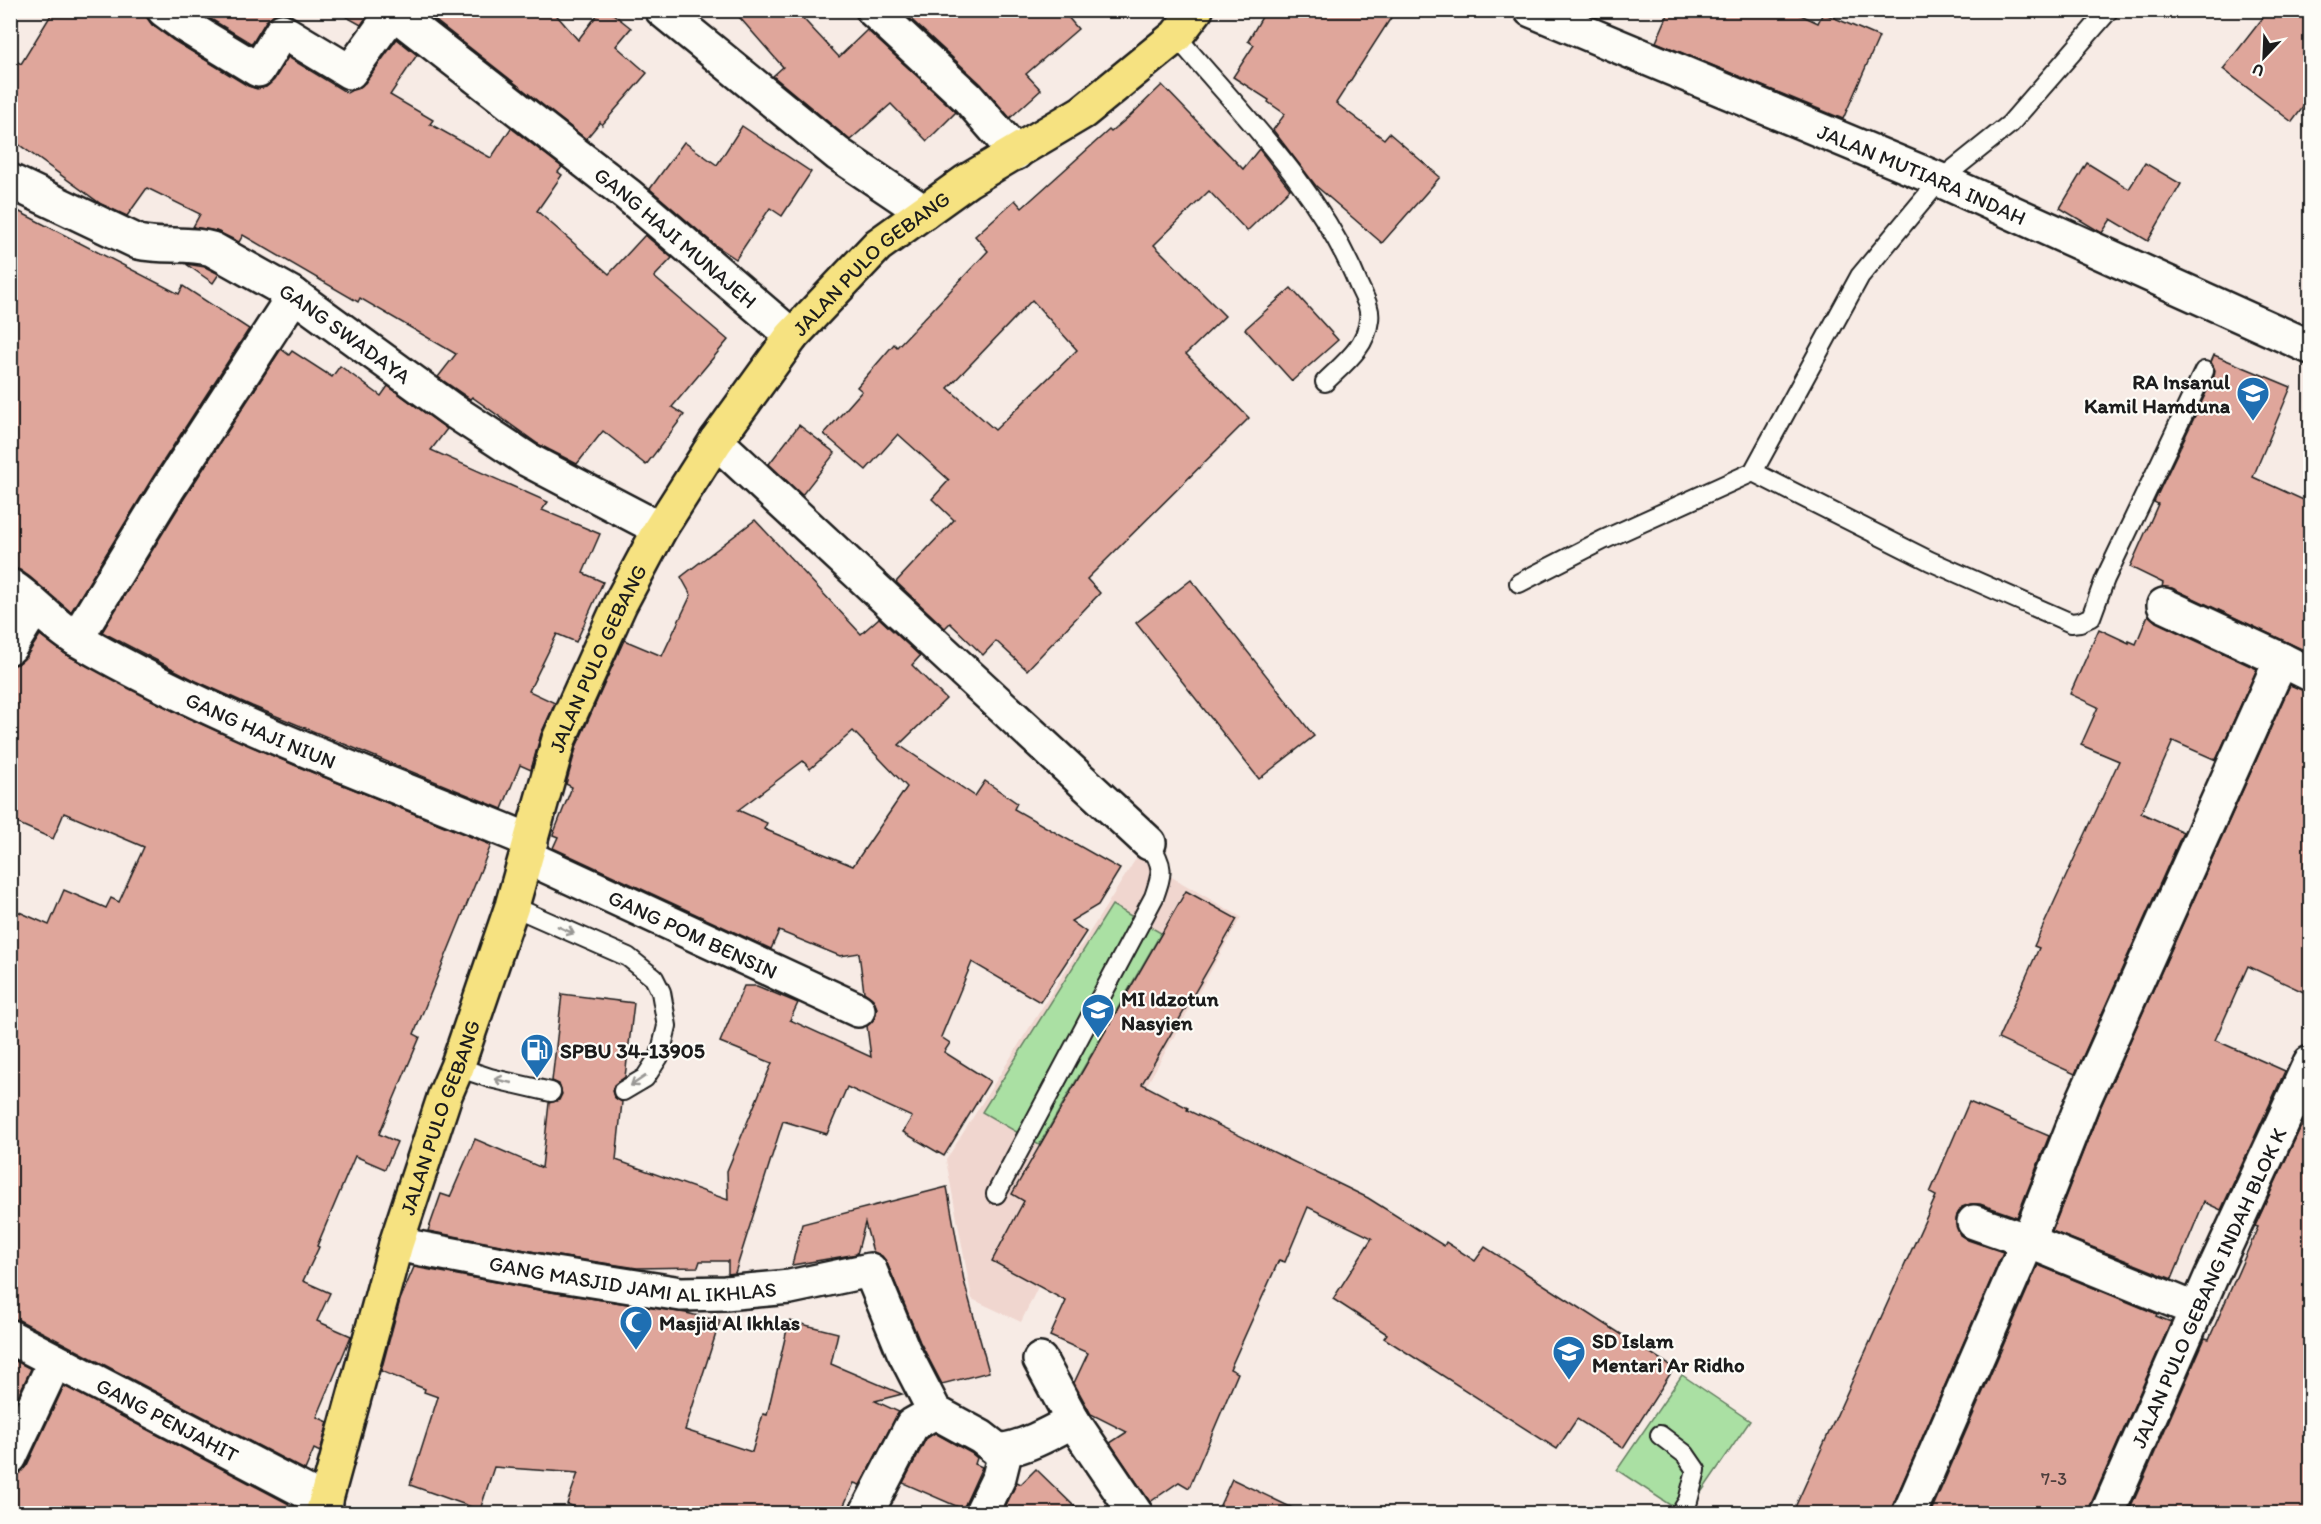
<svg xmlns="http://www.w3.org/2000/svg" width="2321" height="1524" viewBox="0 0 2321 1524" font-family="Itim,sans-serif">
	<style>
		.built { fill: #f0d6cf }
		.green { fill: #aae0a3; stroke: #637e60; stroke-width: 1.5 }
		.building { fill: #dfa69b; stroke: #1c1c1c; stroke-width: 1.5; fill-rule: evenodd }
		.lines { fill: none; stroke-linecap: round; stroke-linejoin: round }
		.lane-casing { stroke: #1c1c1c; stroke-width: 22 }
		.street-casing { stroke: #1c1c1c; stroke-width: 38 }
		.primary-casing { stroke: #1c1c1c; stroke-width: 38 }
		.lane { stroke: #fdfcf7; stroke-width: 18 }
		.street { stroke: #fdfcf7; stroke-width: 33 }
		.primary { stroke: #f6e281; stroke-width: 33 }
		.oneway { stroke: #989794 }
		.labels { text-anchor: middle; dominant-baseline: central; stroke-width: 4.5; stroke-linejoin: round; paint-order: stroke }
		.number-label { font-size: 18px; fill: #4d3e3c }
		.street-label { font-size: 21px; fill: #1c1c1c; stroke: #fdfcf7 }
		.poi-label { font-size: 21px; font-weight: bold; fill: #1c1c1c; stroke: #fdfcf7; text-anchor: start }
	</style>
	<rect width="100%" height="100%" fill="#f7ebe5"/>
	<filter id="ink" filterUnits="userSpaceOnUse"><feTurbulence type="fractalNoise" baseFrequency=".0167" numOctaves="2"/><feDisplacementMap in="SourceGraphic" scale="12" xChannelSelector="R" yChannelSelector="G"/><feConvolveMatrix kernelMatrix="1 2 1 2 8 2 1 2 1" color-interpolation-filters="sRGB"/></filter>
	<g filter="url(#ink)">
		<!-- built -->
		<polygon class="built" points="1137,857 1241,917 1066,1229 1021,1322 972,1299 946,1160"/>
		<!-- green -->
		<g class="green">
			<polygon points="1112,905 1161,933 1039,1145 982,1112"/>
			<polygon points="1682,1375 1750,1421 1687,1513 1682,1513 1617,1470"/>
		</g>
		<!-- building -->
		<g class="building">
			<polygon points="54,10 146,10 147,18 152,25 173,40 248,86 257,89 266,87 274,80 288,57 347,93 365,83 397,39 417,55 390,95 433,120 430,124 491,158 511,128 562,167 558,172 562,175 537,211 609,274 645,235 672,258 654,277 728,340 672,407 684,415 646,465 603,431 577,464 538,444 472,397 470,399 438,377 456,354 360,298 358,302 243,235 239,242 216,231 193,227 200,214 147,188 127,216 101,204 10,138 10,57 21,64"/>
			<polygon points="196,10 285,10 273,15 266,21 252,44"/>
			<polygon points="334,10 371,10 361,25"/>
			<polygon points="422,10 552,10 578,40 601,10 608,10 631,28 616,46 647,73 602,125 600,122 586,139"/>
			<polygon points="733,10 795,10 839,57 867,30 956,112 927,141 891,104 850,140 773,76 783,67"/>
			<polygon points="901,10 1062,10 1078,29 1026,74 1041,90 1010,118 981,84"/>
			<polygon points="1266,10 1396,10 1336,103 1384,139 1389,133 1440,177 1382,243 1316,186 1273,130 1285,114 1268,102 1269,100 1233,77 1254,45 1248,41"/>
			<polygon points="1670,10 1790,10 1818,23 1823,13 1879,37 1843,119 1656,42"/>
			<polygon points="2269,10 2310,10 2310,98 2292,122 2223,69"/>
			<path d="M 1162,85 L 1243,169 L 1259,149 L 1290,189 L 1247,231 L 1209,191 L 1154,245 L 1225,316 L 1186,354 L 1249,418 L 1087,579 L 1100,593 L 1027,670 L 996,641 L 983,655 L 950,623 L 945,628 L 896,582 L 954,520 L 932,499 L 949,480 L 898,434 L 866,470 L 824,434 L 862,391 L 857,387 L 894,344 L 897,347 L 988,251 L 975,236 L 1015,200 L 1022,208 L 1109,130 L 1111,132 L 1130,116 ZM 1032,300 L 1077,350 L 995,430 L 948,388 Z"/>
			<polygon points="742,126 811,172 782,216 770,208 736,259 715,245 650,189 684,142 717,165"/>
			<polygon points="2087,163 2129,189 2145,163 2181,184 2148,241 2111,219 2102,233 2060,208"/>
			<polygon points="10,207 179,294 183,286 249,329 153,477 71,612 30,577 20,570 10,567"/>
			<polygon points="186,264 205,267 219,274 213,283"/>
			<polygon points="1291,288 1338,340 1292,381 1245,329"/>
			<polygon points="281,349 289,355 292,351 332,377 340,366 381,396 388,386 447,429 431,450 548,502 542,510 600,534 583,573 603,582 576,642 557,634 529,691 555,703 541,734 531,770 520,765 502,809 252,706 196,681 102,632 185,497"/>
			<polygon points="2214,355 2291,387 2253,477 2310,503 2310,653 2172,588 2162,587 2163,583 2130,567 2158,504 2154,502 2214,376 2215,370 2211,362"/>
			<polygon points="799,425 835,453 802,495 769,464"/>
			<path d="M 755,520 L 861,634 L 879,618 L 920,656 L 912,665 L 946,699 L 899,745 L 975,796 L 985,781 L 1017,803 L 1014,809 L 1120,869 L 1098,905 L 1071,921 L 1086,932 L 1040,1002 L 972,962 L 941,1037 L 950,1043 L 944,1052 L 990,1081 L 944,1156 L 903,1132 L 912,1117 L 847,1087 L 827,1134 L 783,1121 L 735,1273 L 728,1274 L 728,1261 L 700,1261 L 698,1267 L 637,1268 L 551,1255 L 428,1231 L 441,1194 L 450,1197 L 475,1139 L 542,1168 L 549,1103 L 559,1100 L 562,1094 L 559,1084 L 552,1081 L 562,994 L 634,1003 L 625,1077 L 614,1085 L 612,1091 L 614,1097 L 622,1102 L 616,1160 L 728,1200 L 727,1171 L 772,1063 L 720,1042 L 744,986 L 757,986 L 798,1003 L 790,1020 L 871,1057 L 867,1026 L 875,1018 L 877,1008 L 873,999 L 864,992 L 859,953 L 840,956 L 779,931 L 771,949 L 553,848 L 558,837 L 553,835 L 572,787 L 566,784 L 577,745 L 624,640 L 662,656 L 691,595 L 681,577 ZM 853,731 L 907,787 L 853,866 L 764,829 L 767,823 L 738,810 L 803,761 L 810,769 Z"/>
			<polygon points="1191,580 1314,736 1259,779 1136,623"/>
			<polygon points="2148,615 2156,622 2257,669 2216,760 2173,741 2141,813 2183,832 2075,1074 1998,1039 2039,948 2034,946 2119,761 2081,745 2098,707 2070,694 2099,629 2129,643 2129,641 2136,644"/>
			<polygon points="40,635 67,655 179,714 294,765 491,845 414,1034 420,1037 379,1134 397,1142 385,1169 355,1156 317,1246 319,1247 303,1281 330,1293 317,1321 351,1336 317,1417 328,1422 320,1452 314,1449 305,1470 19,1320 10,1318 10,908 49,925 64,890 106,908 111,898 119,902 144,847 64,813 53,839 10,820 10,666 18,664 26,657"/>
			<polygon points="2290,685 2310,693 2310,995 2248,966 2215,1040 2285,1071 2221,1210 2204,1202 2172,1279 2052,1231 2101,1106"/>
			<polygon points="1186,891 1237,919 1142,1084 1188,1108 1187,1110 1368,1198 1444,1246 1446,1242 1475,1261 1485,1247 1674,1368 1623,1448 1577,1419 1557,1449 1384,1338 1387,1334 1333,1299 1372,1238 1308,1207 1285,1262 1279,1260 1230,1369 1238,1373 1189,1488 1179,1482 1150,1502 1110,1443 1127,1432 1091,1414 1074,1383 1088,1353 1050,1336 1066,1301 992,1261 1024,1201 1012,1194"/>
			<polygon points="1969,1102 2049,1136 2017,1217 1980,1204 1971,1204 1962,1207 1957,1215 1956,1225 1960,1235 1968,1240 2003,1252 1892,1507 1891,1514 1792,1514 1936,1196 1930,1193"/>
			<polygon points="2310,1107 2310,1514 2128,1514 2205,1338 2209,1339 2258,1227 2255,1226"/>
			<polygon points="947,1187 964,1281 989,1372 942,1384 920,1342 887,1263 882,1256 873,1252 865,1223 857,1254 792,1265 802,1224"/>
			<polygon points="2038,1265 2157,1314 2156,1316 2171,1322 2090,1506 2089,1514 1930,1514"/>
			<polygon points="414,1267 544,1291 686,1313 720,1321 685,1430 752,1452 763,1414 767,1415 789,1321 838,1333 831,1364 902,1394 875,1401 899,1412 860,1485 854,1483 840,1514 593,1514 567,1504 578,1473 494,1467 480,1510 410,1485 438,1397 424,1392 425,1389 381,1371 400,1300"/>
			<polygon points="10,1358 31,1369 10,1412"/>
			<polygon points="64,1386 289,1504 285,1514 26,1514 10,1507 10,1476 20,1473 27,1465"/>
			<polygon points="935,1433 971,1453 977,1458 975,1464 982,1467 963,1509 903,1483 926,1439"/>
			<polygon points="1036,1469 1074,1506 1091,1514 1002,1514 1017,1482 1021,1484"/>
			<polygon points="1232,1479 1305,1514 1216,1514"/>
		</g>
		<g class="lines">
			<!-- lane casing -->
			<g class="lane-casing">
				<g id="lane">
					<path d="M 1176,36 C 1242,114 1320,189 1359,286 C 1364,297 1371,308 1369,320 C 1366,348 1343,364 1325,382"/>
					<polyline points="1753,472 1930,561 2071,623 2080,622 2091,617 2105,579 2204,371"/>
					<polyline points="1519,583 1603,540 1753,472 1860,276 1940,180 2010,124 2109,10"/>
					<polyline points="512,906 628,957 654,978 661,992 667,1026 660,1055 645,1078 623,1091"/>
					<polyline points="457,1067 490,1078 551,1092"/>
					<path d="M 996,1194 L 1154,897 C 1163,871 1164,867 1149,843"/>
					<polyline points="1660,1435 1685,1454 1696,1470 1688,1501 1680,1514"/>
				</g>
			</g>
			<!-- street casing -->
			<g class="street-casing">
				<g id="street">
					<polyline points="164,10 184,25 258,70 282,31 350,72 393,12"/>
					<path id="s1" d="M 394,10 L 393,12 L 628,195 L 792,336"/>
					<polyline points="662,10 838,154 924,212"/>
					<polyline points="873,10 968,98 1016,153"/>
					<path id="s2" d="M 1531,10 L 1940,180 L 2310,347"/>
					<path id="s3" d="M 10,181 L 138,242 C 163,248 188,242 212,249 L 294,295 L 452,410 L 528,460 L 660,529"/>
					<polyline points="716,441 1149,843"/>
					<path id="s4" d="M 10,586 C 35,602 52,625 78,640 C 221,723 379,778 531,841"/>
					<polyline points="2164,605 2282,660"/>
					<polyline points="76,639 169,487 294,295"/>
					<polyline points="10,647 35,607"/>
					<path id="s5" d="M 527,857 L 858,1010"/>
					<polyline points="1974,1222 2028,1241 2197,1310"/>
					<path id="s6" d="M 396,1244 L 548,1273 L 681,1294 L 725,1293 L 790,1287 L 870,1270 L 903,1350 L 935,1412 L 981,1437 L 999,1451 L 1003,1461 L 999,1477 L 981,1514"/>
					<path id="s7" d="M 10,1337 L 326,1502"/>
					<polyline points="1040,1360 1073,1421 1136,1514"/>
					<path d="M 999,1451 C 1026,1447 1049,1434 1073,1421"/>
					<polyline points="10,1457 55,1361"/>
					<polyline points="866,1514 912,1425 935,1412"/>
					<polyline points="1909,1514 2028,1241 2084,1099 2272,680 2282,660 2310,674"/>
					<path id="s8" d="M 2107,1514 L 2211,1277 L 2310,1063"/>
				</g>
			</g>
			<!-- primary casing -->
			<g class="primary-casing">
				<g id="primary">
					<path id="s9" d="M 322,1514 L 396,1244 L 445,1095 L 457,1067 L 512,906 L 559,739 L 620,604 L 660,529 L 716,441 L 792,336 L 878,245 L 967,181 L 1083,112 L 1176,36 L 1196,10"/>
				</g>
			</g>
			<!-- lane -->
			<use href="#lane" class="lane"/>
			<!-- street -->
			<use href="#street" class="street"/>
			<!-- primary -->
			<use href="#primary" class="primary"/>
		</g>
		<!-- one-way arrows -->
		<defs><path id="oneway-shaft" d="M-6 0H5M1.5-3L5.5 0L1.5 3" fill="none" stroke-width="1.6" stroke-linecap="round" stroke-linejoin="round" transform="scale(1.5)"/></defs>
		<g class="oneway">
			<use href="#oneway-shaft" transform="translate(566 930) rotate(24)"/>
			<use href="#oneway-shaft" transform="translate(503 1081) rotate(-167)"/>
			<use href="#oneway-shaft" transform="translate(638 1081) rotate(146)"/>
		</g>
	</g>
	<!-- icons -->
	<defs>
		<g id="school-pin" transform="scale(1.725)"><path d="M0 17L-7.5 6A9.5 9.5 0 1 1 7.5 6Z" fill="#1f6fb2" stroke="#fdfcf7"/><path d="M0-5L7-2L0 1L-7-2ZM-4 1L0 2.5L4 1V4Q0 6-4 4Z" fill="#fff"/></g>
		<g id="fuel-pin" transform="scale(1.725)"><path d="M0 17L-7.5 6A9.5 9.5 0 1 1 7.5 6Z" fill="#1f6fb2" stroke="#fdfcf7"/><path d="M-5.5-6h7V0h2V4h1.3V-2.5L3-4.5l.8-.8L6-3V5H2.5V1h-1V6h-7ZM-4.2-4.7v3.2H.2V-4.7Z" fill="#fff"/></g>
		<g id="mosque-pin" transform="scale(1.725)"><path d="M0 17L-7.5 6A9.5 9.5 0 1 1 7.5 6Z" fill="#1f6fb2" stroke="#fdfcf7"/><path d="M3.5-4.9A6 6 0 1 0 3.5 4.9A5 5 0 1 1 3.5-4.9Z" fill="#fff"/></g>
	</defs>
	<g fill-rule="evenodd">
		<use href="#school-pin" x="2253" y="393"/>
		<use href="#school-pin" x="1098" y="1010"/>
		<use href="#fuel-pin" x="537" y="1050"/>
		<use href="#mosque-pin" x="636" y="1322"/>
		<use href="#school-pin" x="1569" y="1352"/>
	</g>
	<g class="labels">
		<!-- number labels -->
		<g class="number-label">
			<text x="2054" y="1479">7-3</text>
		</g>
		<!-- street labels -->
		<g class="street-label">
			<text stroke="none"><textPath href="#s2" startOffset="424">JALAN MUTIARA INDAH</textPath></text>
			<text stroke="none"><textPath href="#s1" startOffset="364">GANG HAJI MUNAJEH</textPath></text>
			<text stroke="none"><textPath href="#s9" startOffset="1386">JALAN PULO GEBANG</textPath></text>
			<text stroke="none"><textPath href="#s3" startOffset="374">GANG SWADAYA</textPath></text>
			<text stroke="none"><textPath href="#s9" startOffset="900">JALAN PULO GEBANG</textPath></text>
			<text stroke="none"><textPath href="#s4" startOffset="291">GANG HAJI NIUN</textPath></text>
			<text stroke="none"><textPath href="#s5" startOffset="183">GANG POM BENSIN</textPath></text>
			<text stroke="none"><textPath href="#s9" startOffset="414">JALAN PULO GEBANG</textPath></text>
			<text stroke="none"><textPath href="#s6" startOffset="240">GANG MASJID JAMI AL IKHLAS</textPath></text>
			<text stroke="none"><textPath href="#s8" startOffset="248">JALAN PULO GEBANG INDAH BLOK K</textPath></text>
			<text stroke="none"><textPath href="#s7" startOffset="178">GANG PENJAHIT</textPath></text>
		</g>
		<!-- poi labels -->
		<g class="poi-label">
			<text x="2230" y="381" text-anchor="end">RA Insanul<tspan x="2230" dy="24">Kamil Hamduna</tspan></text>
			<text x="1121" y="998">MI Idzotun<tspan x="1121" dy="24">Nasyien</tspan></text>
			<text x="560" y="1050">SPBU 34-13905</text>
			<text x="659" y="1322">Masjid Al Ikhlas</text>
			<text x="1592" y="1340">SD Islam<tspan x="1592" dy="24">Mentari Ar Ridho</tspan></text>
		</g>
	</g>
	<!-- margin -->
	<rect width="2321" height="1524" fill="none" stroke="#fdfcf7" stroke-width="36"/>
	<rect x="18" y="18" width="2285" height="1488" fill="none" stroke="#1c1c1c" stroke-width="2" filter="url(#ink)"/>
	<!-- north arrow -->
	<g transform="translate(2264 57) rotate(203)" stroke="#fdfcf7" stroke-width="4.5" paint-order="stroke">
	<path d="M0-4.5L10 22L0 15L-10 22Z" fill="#1c1c1c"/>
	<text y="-9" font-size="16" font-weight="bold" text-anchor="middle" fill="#1c1c1c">U</text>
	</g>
</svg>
